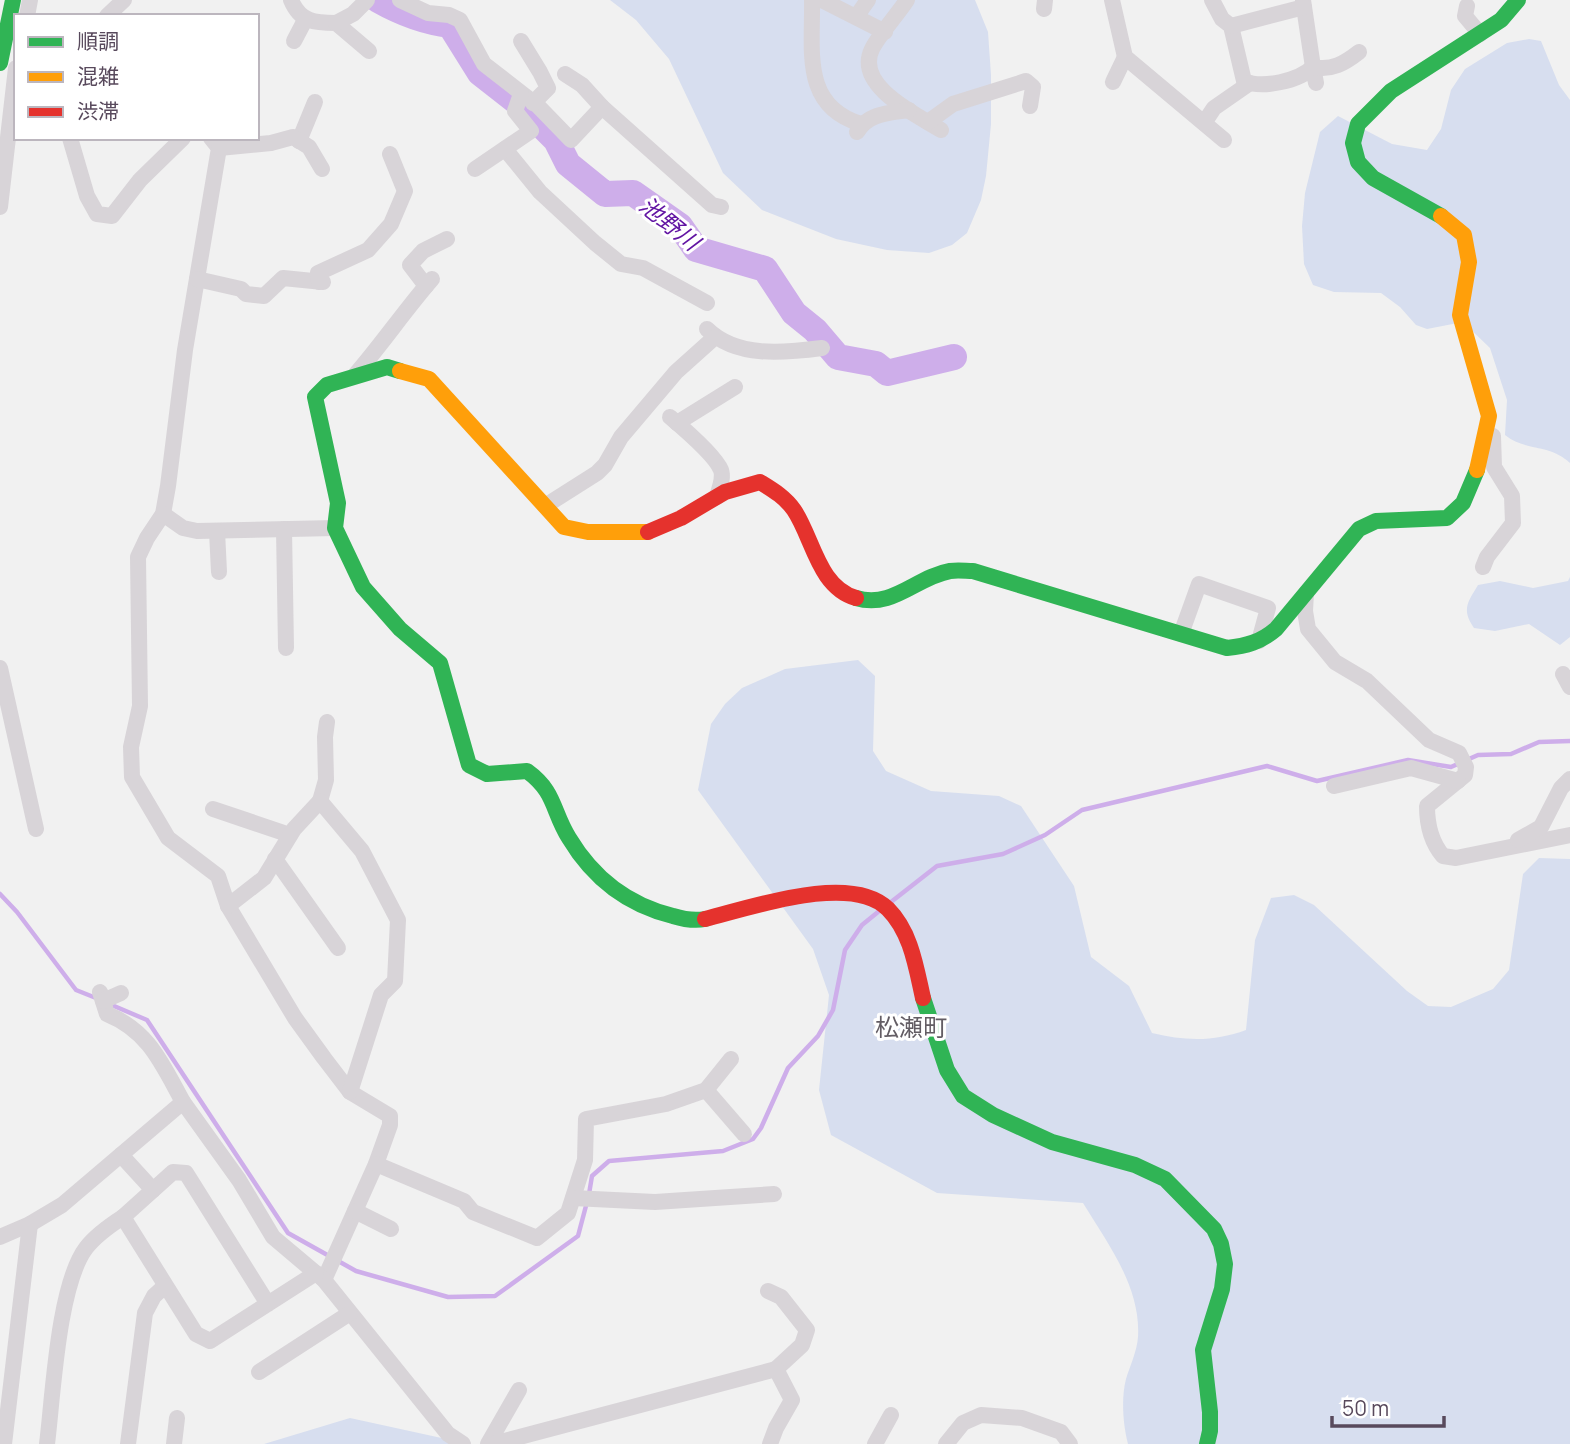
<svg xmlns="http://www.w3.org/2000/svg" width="1570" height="1444" viewBox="0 0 1570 1444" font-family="Manrope,'Noto Sans JP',sans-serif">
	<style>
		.green { fill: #d7deef }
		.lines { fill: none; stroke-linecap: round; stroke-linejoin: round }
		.stream { stroke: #ceaeea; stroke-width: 4.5 }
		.river { stroke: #ceaeea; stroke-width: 26 }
		.street { stroke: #d8d4d8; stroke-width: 16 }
		.fast { stroke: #30b455; stroke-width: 16 }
		.slow { stroke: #ff9f0a; stroke-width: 16 }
		.jam { stroke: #e5322d; stroke-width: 16 }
		.labels { text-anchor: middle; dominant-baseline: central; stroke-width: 6; stroke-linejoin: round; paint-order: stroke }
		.water-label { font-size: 23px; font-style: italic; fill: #6215a3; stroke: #fff }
		.quarter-label { font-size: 24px; fill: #635d64; stroke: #fff }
	</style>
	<rect width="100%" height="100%" fill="#f1f1f1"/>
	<!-- green -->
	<g class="green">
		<polygon points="610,0 975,0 988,32 991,75 991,124 986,176 981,200 967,233 952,245 929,253 887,250 836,239 762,210 723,173 669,59 636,20"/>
		<path d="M 1529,39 L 1541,41 L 1559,85 L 1570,100 L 1570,463 C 1549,443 1526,452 1505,435 L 1507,400 L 1490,348 L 1463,322 L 1427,329 L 1416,325 L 1400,307 L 1381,293 L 1334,292 L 1313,285 L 1304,264 L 1302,226 L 1305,193 L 1320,132 L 1338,116 L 1392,144 L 1427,150 L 1441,129 L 1451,90 L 1465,69 L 1507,43 Z"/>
		<path d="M 1570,577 L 1570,637 L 1560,645 L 1529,624 L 1495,631 L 1474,628 C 1461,609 1468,602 1478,585 L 1500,581 L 1533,588 L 1568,581 Z"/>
		<path d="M 858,660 L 875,676 L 873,751 L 886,771 L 931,791 L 999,796 L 1021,806 L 1074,886 L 1091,957 L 1129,986 L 1152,1033 C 1185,1041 1214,1042 1246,1030 L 1255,940 L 1271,898 L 1294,895 L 1314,905 L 1407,991 L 1428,1006 L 1451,1007 L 1493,989 L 1509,970 L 1523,874 L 1539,858 L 1570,859 L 1570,1444 L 1128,1444 C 1123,1425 1121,1398 1126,1379 C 1130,1366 1137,1351 1138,1337 C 1141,1287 1108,1244 1083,1203 L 937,1193 L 831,1135 L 819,1090 L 829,995 L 813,949 L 698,790 L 711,724 L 725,704 L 742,688 L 785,669 Z"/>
		<polygon points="350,1418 469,1444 264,1444"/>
	</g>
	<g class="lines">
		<!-- stream -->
		<g class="stream">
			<polyline points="0,894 17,912 76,990 96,998"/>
			<polyline points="891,902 937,866 1003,854 1045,835 1082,810 1267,766 1317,781 1408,760 1451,767 1478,755 1511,754 1539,742 1570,741"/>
			<polyline points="107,1003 147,1020 288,1233 356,1271 448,1297 495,1296 578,1236 587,1202"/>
			<polyline points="589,1194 592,1176 609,1161 723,1151 753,1139 761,1128 788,1068 818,1036 833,1010 845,950 862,925 878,912"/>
		</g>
		<!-- river -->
		<path class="river" d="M 378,0 C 401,13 424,22 450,25 L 480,73 L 522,106 L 556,140 L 568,164 L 605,194 L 633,193 L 680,226 L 696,249 L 765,269 L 794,313 L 815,330 L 838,357 L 876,364 L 887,373 L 954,357"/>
		<!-- street -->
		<g class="street">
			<path d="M 291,0 C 300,22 315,23 336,23 L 369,51"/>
			<polyline points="400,0 428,13 449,15 460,20 484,64 538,106 571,140 602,107 582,85 565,74"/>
			<path d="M 812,0 C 813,50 801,106 861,124"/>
			<polyline points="822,0 885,32"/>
			<path d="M 907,0 C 898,14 878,36 872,49 C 854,86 917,115 941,130"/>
			<polyline points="1112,0 1125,57 1224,140"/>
			<path d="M 1212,0 L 1222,19 L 1231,26 L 1244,81 C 1262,89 1299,81 1313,67 L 1316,83"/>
			<path d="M 1303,0 L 1313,67 C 1332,71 1345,63 1359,52"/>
			<polyline points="1467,6 1465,16 1480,34"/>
			<polyline points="1044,9 1045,0"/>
			<polyline points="27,16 30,0"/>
			<polyline points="107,16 124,0"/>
			<polyline points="856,17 868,0"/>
			<polyline points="336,23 353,14 367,0"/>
			<polyline points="1231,26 1304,7"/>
			<polyline points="294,41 305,20"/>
			<polyline points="521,41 540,72 548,88 533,103"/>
			<polyline points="1113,82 1125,57"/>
			<polyline points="602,107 712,205 721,207"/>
			<polyline points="928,122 953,104 1026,81 1033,87 1030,106"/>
			<polyline points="1204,123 1214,108 1250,83"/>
			<path d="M 857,132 C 868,113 889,113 909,110"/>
			<polyline points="70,138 87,196 97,214 112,216 140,180 183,138"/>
			<polyline points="211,138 219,148 185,350 168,486 163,514 147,538 138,557 140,706 131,747 132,777 168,838 218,876 228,906 295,1018 324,1058 350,1092 390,1116 390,1125 376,1164 324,1280"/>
			<polyline points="299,141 315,102"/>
			<polyline points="219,148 271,143 293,137 309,147 322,169"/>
			<polyline points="505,149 540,192 595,243 621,264 643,268 707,303"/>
			<polyline points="475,169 531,131 515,111 521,94"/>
			<polyline points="0,207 16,68"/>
			<polyline points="197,279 241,289 246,294 264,296 283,278 323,282"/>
			<polyline points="319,282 318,273 368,250 391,224 405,191 390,154"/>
			<polyline points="426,286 410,265 423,251 447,239"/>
			<path d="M 707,329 C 736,358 784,353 822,348"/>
			<path d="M 355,375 C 382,344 405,310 432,279"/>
			<path d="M 670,417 C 683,428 715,455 721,470 C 724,478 719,489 717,497"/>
			<polyline points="677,423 735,387"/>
			<polyline points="545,506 597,473 605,465 621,437 676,372 715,337"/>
			<polyline points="163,514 183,528 197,531 335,528"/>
			<polyline points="284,529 286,648"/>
			<polyline points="217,531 219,572"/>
			<polyline points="1483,567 1487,557 1513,523 1512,496 1494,467 1493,436"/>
			<path d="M 1306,593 L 1305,611 L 1308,629 L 1335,662 L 1367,681 L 1429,740 L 1459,753 L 1466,767 L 1465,775 L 1427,806 C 1427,824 1431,842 1443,856 L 1456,858 L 1570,835"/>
			<polyline points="1181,634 1199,584 1268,608 1259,641"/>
			<polyline points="0,668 36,829"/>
			<polyline points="1563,674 1570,687"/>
			<polyline points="1334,786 1411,768 1458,781"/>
			<polyline points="320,801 326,780 325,737 327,722"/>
			<polyline points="213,809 290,835"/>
			<polyline points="1518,840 1541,827 1561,788 1570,779"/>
			<polyline points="275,859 338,948"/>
			<polyline points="228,906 264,878 294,829 320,801 362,851 398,920 395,981 381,995 350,1092"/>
			<path d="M 100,992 L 107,1014 C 149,1031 162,1064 183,1102"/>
			<polyline points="103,1001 121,993"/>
			<polyline points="706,1090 744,1134"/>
			<polyline points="121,1155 153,1190"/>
			<polyline points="376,1164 464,1201 473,1212 537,1238 568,1213 585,1160 586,1119 666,1104 706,1090 731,1059"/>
			<polyline points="573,1198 655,1202 774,1194"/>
			<polyline points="355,1211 391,1229"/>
			<polyline points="0,1237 30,1224 62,1205 183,1102 239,1180 273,1237 324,1280 448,1434 463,1444"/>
			<polyline points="768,1291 781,1297 807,1330 802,1345 776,1369"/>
			<polyline points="268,1304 186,1173 173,1172 123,1217 196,1334 210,1341 316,1273"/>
			<polyline points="259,1372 350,1313"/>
			<polyline points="4,1444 30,1224"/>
			<path d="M 47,1444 C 53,1396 58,1285 86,1248 C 96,1235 109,1226 123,1217"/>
			<polyline points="128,1444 145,1313 154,1296 165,1286"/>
			<polyline points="174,1444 177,1418"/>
			<polyline points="488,1444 519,1390"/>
			<polyline points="493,1444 776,1369 792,1400 776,1428 770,1444"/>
			<polyline points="875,1444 891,1415"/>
			<polyline points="946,1444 963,1423 981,1415 1022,1418 1061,1432 1070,1444"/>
		</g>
		<!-- fast -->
		<g class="fast">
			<polyline points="0,63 13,0"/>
			<polyline points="1441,216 1373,178 1358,162 1353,143 1358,124 1391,91 1501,20 1518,0"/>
			<path d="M 400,371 L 387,367 L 327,385 L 315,397 L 338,503 L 335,528 L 363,587 L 400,629 L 440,663 L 469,765 L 487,774 L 527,771 C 556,792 552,811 569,838 C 593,878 628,905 673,916 C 683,919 695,921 705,919"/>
			<path d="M 856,598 C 893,609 916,577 950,571 C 958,570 966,571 973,571 L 1227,648 C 1246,646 1261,642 1276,629 L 1359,529 L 1376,521 L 1447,518 L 1463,503 L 1477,470"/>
			<polyline points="923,998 947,1070 963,1096 993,1115 1052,1142 1135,1165 1165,1179 1214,1229 1221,1244 1225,1264 1222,1289 1203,1350 1210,1412 1210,1431 1207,1444"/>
		</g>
		<!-- slow -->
		<g class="slow">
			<polyline points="1441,216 1464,235 1469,262 1460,315 1489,416 1477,470"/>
			<polyline points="400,371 429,379 564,527 588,532 648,532"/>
		</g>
		<!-- jam -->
		<g class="jam">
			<path d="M 648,532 L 681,518 L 725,492 L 760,482 C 773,490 785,497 794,510 C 813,538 818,587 856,598"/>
			<path d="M 705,919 C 750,908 851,872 888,909 C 911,932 916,967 923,998"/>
		</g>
	</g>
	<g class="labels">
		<!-- water labels -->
		<g class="water-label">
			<text transform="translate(670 223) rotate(39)">池野川</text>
		</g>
		<!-- quarter labels -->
		<g class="quarter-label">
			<text x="911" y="1026">松瀬町</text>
		</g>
	</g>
	<!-- legend -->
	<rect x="14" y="14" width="245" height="126" fill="#ffffff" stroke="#bcb6be" stroke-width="2"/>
	<rect x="28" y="37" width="35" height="10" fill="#30b455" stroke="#bcb6be" stroke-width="2"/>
	<text x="77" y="49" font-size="21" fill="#58495c">順調</text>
	<rect x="28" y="72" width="35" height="10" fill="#ff9f0a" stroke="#bcb6be" stroke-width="2"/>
	<text x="77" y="84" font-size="21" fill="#58495c">混雑</text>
	<rect x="28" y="107" width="35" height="10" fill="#e5322d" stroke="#bcb6be" stroke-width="2"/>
	<text x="77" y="119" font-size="21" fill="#58495c">渋滞</text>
	<!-- scale -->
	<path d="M1332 1416v10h112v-10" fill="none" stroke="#58495c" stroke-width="3.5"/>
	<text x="1342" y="1416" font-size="21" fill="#58495c" stroke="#ffffff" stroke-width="5" paint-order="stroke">50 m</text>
</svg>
